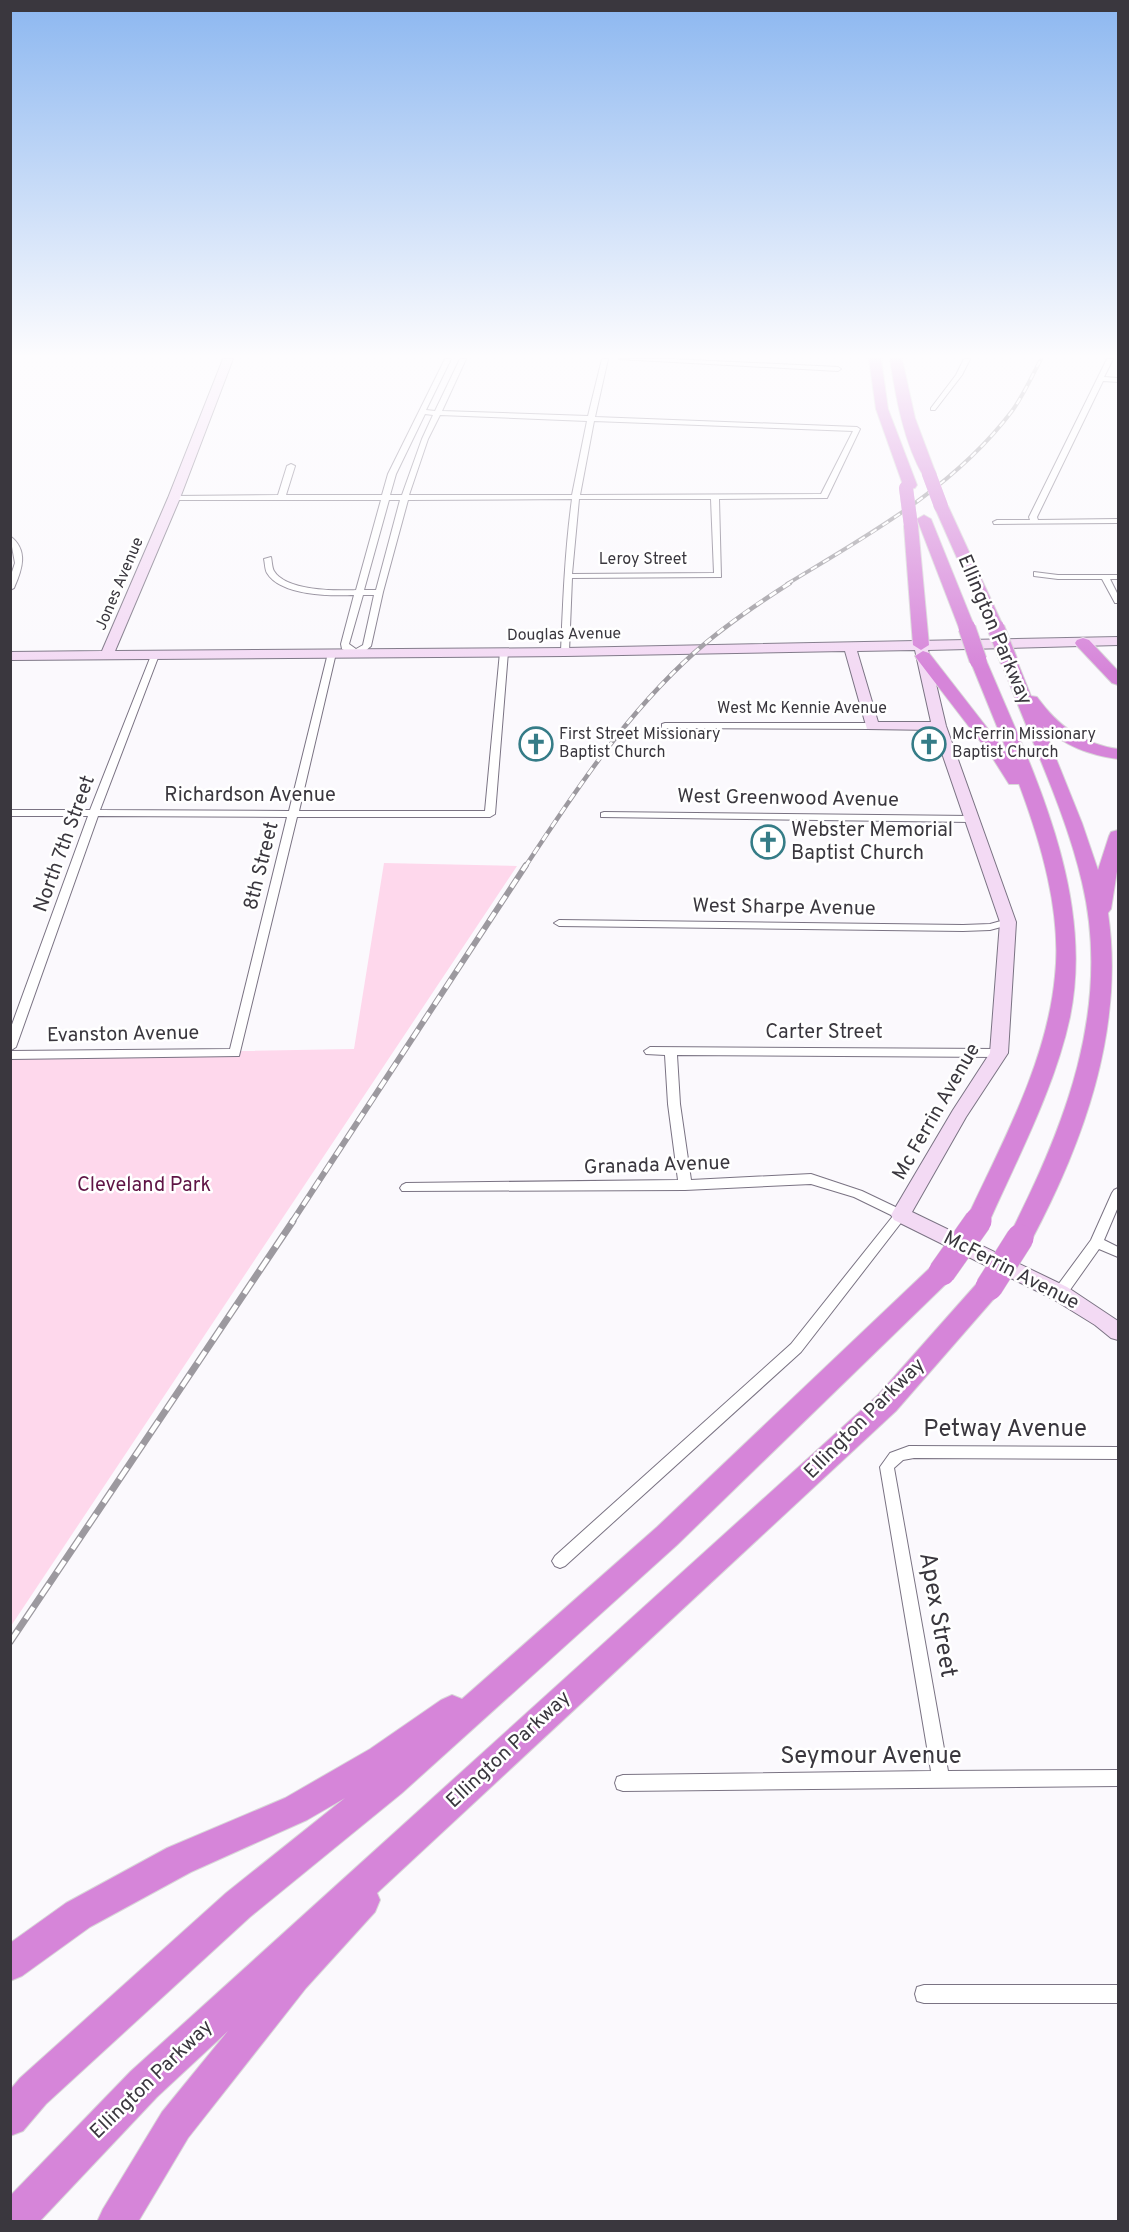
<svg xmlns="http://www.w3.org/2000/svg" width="1129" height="2232" viewBox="0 0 1129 2232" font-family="Overpass,sans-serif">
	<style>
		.green { fill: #fed8ec }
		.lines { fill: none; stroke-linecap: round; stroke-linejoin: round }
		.street-casing { stroke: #7a7383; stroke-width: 2 }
		.secondary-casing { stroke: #7a7383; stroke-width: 2 }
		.highway-casing { stroke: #d8d7d8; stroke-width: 2 }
		.street { fill: #fff; fill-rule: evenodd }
		.secondary { fill: #f3daf4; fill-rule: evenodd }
		.highway { fill: #d685d9; fill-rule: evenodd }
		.rail-far3-casing { stroke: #9c999f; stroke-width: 4 }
		.rail-far2-casing { stroke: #9c999f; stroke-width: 4.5 }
		.rail-far1-casing { stroke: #9c999f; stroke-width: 6 }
		.rail-casing { stroke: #9c999f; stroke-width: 7 }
		.rail-far3 { stroke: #fff; stroke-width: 2; stroke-dasharray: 7; stroke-linecap: butt }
		.rail-far2 { stroke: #fff; stroke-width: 3; stroke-dasharray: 8; stroke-linecap: butt }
		.rail-far1 { stroke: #fff; stroke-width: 4; stroke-dasharray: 10; stroke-linecap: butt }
		.rail { stroke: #fff; stroke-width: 4.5; stroke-dasharray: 14; stroke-linecap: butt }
		.highway-bridge-far3-casing { stroke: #d8d7d8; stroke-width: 14; stroke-linecap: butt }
		.highway-bridge-far2-casing { stroke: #d8d7d8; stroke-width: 19; stroke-linecap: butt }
		.highway-bridge-far1-casing { stroke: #d8d7d8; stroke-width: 22; stroke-linecap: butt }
		.highway-bridge-casing { stroke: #d8d7d8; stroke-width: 28; stroke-linecap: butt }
		.highway-bridge-far3 { stroke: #d685d9; stroke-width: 14 }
		.highway-bridge-far2 { stroke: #d685d9; stroke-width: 17 }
		.highway-bridge-far1 { stroke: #d685d9; stroke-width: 21 }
		.highway-bridge { stroke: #d685d9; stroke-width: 27 }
		.labels { text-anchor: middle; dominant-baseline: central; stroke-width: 5; stroke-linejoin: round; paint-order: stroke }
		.far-street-label { font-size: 16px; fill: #3a373e; stroke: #fff }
		.far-poi-label { font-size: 16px; fill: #3a373e; stroke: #fff; text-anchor: start }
		.street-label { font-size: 20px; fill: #3a373e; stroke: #fff }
		.poi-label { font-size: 20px; fill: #3a373e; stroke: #fff; text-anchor: start }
		.park-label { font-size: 20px; fill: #5f1445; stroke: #fff }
		.near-street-label { font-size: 24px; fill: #3a373e; stroke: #fff }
	</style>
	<rect width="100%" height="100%" fill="#fbf9fd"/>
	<!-- green -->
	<polygon class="green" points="384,863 517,866 11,1626 11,1055 354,1049"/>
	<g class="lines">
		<!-- street casing -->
		<g class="street-casing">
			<g id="street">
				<path d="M 445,359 L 451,359 L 426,410 L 435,411 L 460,359 L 466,359 L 442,411 L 588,416 L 602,359 L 608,359 L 595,417 L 857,427 L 860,429 L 827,498 L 719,499 L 721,577 L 572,578 L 569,652 L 565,655 L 561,652 C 563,601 565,550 572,499 L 408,500 L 383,592 L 371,646 C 359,657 356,656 342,649 L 341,644 L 354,595 C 331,596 281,596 267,573 C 265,570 265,563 264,559 L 271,557 C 272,561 272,568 274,571 C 286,591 336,591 356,590 L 381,500 L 174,500 L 170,498 L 174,496 L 278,495 L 287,466 L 291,464 L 295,466 L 286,495 L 382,495 L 388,474 ZM 425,414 L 433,415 L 422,439 L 402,495 L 390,495 L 396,474 ZM 440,415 L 587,421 L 572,495 L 409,495 L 428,439 ZM 594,421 L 853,431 L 821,494 L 580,495 ZM 579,499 L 711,499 L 714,573 L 572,574 ZM 389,500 L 400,500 L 376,590 L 364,590 ZM 363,595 L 374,595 L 363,645 L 356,649 L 349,644 Z"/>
				<polygon points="619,359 671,359 838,367 841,369 838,371"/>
				<polygon points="964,359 970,359 962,375 935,410 931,410 931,408 956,375"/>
				<polygon points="1107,359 1113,359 1104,377 1118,378 1118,382 1103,381 1037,517 1038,520 1118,519 1118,523 994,524 993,522 997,520 1030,520 1029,517"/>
				<path d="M 10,536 C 29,550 22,570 14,588 L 10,590 L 10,578 L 15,563 Z"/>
				<polygon points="1034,572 1058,575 1118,575 1118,579 1110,579 1118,595 1118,603 1115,603 1102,579 1058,579 1034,576"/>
				<polygon points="504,649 508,652 495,814 490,817 297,817 239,1056 10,1059 10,1051 230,1049 287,817 98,816 16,1047 10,1051 10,1030 88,816 10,816 10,810 90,810 152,653 159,655 100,810 289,811 328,653 332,650 336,653 299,811 485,811 500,652"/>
				<polygon points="665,723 872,723 877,726 872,729 662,728 662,724"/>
				<polygon points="604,812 971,816 976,819 971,822 601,817 601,813"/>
				<polygon points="1008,919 1012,920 1013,922 1012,924 990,930 963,931 559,926 554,923 559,920 963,925 990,924"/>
				<polygon points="650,1047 999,1049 1005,1053 999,1057 677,1055 680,1104 691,1180 811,1174 862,1191 906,1212 907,1215 801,1352 565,1566 560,1568 555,1566 552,1561 555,1556 791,1344 893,1216 854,1197 811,1184 685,1190 402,1191 400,1188 402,1185 406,1183 678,1180 668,1104 665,1055 646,1054 644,1051"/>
				<polygon points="1118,1188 1118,1207 1104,1240 1118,1247 1118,1257 1099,1249 1065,1297 1060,1298 1055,1297 1053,1293 1055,1289 1091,1240 1112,1193 1114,1190"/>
				<polygon points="909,1446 1118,1447 1118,1459 914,1458 903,1460 894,1468 948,1771 1118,1770 1118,1786 623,1791 617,1789 615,1783 617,1777 623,1775 931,1771 880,1467 890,1453"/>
				<polygon points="924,1985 1118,1985 1118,2003 924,2003 917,2001 915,1994 917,1987"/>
			</g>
		</g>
		<!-- secondary casing -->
		<g class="secondary-casing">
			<path id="secondary" d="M 223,359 L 233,359 L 180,498 L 115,651 L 565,648 L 1118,637 L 1118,645 L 928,650 L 946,726 L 1016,922 L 1008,1053 L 966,1117 L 912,1212 L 1067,1287 L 1118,1321 L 1118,1340 L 1111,1338 L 1095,1325 L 1053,1299 L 894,1220 L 891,1215 L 953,1110 L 990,1053 L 1000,922 L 934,730 L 867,729 L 845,651 L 565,656 L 10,660 L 10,652 L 102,651 L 168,498 ZM 915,650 L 931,722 L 878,722 L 857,651 Z"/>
		</g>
		<!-- highway casing -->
		<g class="highway-casing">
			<g id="highway">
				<polygon points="869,359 881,359 888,409 917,485 915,488 910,489 903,485 876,409"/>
				<path d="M 890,359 L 902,359 L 915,418 L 936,474 L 934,477 L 924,477 C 904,443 896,398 890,359 Z"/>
				<polygon points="941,502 948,506 1004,628 1002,631 990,631 988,628 934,506"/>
				<polygon points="924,515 931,519 975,628 973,631 961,631 959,628 917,519"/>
				<polygon points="911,522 918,526 929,645 921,650 913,645 904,526"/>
				<polygon points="1083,638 1089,640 1118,671 1118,685 1112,683 1077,646 1075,643 1077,640"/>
				<path d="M 923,651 L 929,653 L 1009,756 L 970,660 L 978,655 L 986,660 C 1033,771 1095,894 1070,1017 C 1055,1087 1019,1155 990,1220 L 986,1226 L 978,1229 L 970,1226 L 966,1220 C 1002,1143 1047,1062 1055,976 C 1062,913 1041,843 1019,784 L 1009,784 L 990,754 L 917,659 L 915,656 Z"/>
				<path d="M 1009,656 L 1017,661 L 1031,696 L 1037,697 C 1058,726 1083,744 1118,749 L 1118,759 C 1089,755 1065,746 1043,726 L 1082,823 L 1098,870 L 1109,836 L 1111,832 L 1118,830 L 1118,865 L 1111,909 L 1108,913 C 1125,1030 1083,1144 1029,1245 L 1020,1247 L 1011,1245 L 1008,1238 C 1065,1127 1112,1008 1082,882 C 1065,808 1027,733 1001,661 Z"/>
				<polygon points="942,1262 951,1265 954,1272 951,1279 677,1545 402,1793 250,1917 46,2104 23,2131 10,2136 10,2090 20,2078 226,1893 345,1798 307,1820 191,1872 90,1927 22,1976 10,1981 10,1943 66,1903 167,1848 285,1798 370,1749 441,1700 452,1695 462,1699 657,1527 933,1265"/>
				<polygon points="989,1277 998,1280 1001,1287 998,1294 896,1411 377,1893 380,1900 375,1912 306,1988 188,2138 138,2222 97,2222 103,2209 162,2112 228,2031 157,2097 39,2222 10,2222 10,2196 131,2071 878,1395 980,1280"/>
			</g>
		</g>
		<!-- street -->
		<use href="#street" class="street"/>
		<!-- secondary -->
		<use href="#secondary" class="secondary"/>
		<!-- highway -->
		<use href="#highway" class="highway"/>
		<!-- rail-far3 casing -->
		<g class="rail-far3-casing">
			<path id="rail-far3" d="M 787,584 C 868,535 954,488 1012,411 C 1023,396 1032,376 1041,359"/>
		</g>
		<!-- rail-far2 casing -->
		<g class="rail-far2-casing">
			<path id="rail-far2" d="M 525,867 C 575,791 626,714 694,653 C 724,626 757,604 790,583"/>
		</g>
		<!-- rail-far1 casing -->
		<g class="rail-far1-casing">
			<polyline id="rail-far1" points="292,1222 526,865"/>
		</g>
		<!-- rail casing -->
		<g class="rail-casing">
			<polyline id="rail" points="10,1642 293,1221"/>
		</g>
		<!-- rail-far3 -->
		<use href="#rail-far3" class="rail-far3"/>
		<!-- rail-far2 -->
		<use href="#rail-far2" class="rail-far2"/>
		<!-- rail-far1 -->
		<use href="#rail-far1" class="rail-far1"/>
		<!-- rail -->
		<use href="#rail" class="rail"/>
		<!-- highway-bridge-far3 casing -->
		<g class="highway-bridge-far3-casing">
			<g id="highway-bridge-far3">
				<polyline points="929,474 941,506"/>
				<polyline points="906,488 911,526"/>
			</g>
		</g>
		<!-- highway-bridge-far2 casing -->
		<g class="highway-bridge-far2-casing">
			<g id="highway-bridge-far2">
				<polyline points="967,628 978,660"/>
				<polyline points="996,628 1009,661"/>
			</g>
		</g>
		<!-- highway-bridge-far1 casing -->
		<g class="highway-bridge-far1-casing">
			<polyline id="highway-bridge-far1" points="977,1222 978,1220"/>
		</g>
		<!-- highway-bridge casing -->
		<g class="highway-bridge-casing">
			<g id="highway-bridge">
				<polyline points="942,1272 978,1221"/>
				<polyline points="989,1287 1020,1238"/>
			</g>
		</g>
		<!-- highway-bridge-far3 -->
		<use href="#highway-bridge-far3" class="highway-bridge-far3"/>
		<!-- highway-bridge-far2 -->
		<use href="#highway-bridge-far2" class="highway-bridge-far2"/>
		<!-- highway-bridge-far1 -->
		<use href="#highway-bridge-far1" class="highway-bridge-far1"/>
		<!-- highway-bridge -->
		<use href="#highway-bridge" class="highway-bridge"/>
	</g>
	<!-- sky -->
	<linearGradient id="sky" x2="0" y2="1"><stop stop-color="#8cb7f0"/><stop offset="0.53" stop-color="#fdfcfe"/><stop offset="1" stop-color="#fdfcfe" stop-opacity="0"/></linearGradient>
	<rect width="1129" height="672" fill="url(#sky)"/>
	<!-- icons -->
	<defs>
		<g id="church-ring" transform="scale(1.725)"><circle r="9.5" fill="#fff" stroke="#357c87" stroke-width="1.5"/><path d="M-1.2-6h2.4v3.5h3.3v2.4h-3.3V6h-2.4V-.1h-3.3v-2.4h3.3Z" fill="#357c87"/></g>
	</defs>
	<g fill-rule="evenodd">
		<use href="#church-ring" x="536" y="744"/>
		<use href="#church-ring" x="929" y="744"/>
		<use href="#church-ring" x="768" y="842"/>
	</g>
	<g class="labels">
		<!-- far-street labels -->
		<g class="far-street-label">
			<text x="643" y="560">Leroy Street</text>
			<text transform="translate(120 584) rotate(-67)">Jones Avenue</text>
			<text transform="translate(564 635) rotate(-1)">Douglas Avenue</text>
			<text x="802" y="709">West Mc Kennie Avenue</text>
		</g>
		<!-- far-poi labels -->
		<g class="far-poi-label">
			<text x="559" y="735">First Street Missionary<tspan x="559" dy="18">Baptist Church</tspan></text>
			<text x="952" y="735">McFerrin Missionary<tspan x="952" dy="18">Baptist Church</tspan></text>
		</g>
		<!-- street labels -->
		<g class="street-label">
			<text transform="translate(994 630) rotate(67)">Ellington Parkway</text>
			<text x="250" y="796">Richardson Avenue</text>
			<text transform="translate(788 799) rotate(1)">West Greenwood Avenue</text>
			<text transform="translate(65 844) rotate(-70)">North 7th Street</text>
			<text transform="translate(262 866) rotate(-76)">8th Street</text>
			<text transform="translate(784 908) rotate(1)">West Sharpe Avenue</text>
			<text x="824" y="1033">Carter Street</text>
			<text transform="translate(123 1035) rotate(-1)">Evanston Avenue</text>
			<text transform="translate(937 1112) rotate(-60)">Mc Ferrin Avenue</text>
			<text transform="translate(657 1166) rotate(-2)">Granada Avenue</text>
			<text transform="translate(1011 1271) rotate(27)">McFerrin Avenue</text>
			<text transform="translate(865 1419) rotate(-45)">Ellington Parkway</text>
			<text transform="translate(509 1750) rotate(-43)">Ellington Parkway</text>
			<text transform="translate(152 2080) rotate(-44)">Ellington Parkway</text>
		</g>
		<!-- poi labels -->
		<g class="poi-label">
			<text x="791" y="831">Webster Memorial<tspan x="791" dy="23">Baptist Church</tspan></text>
		</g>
		<!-- park labels -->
		<g class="park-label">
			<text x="144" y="1186">Cleveland Park</text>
		</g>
		<!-- near-street labels -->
		<g class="near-street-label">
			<text x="1005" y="1430">Petway Avenue</text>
			<text transform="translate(937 1615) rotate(80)">Apex Street</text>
			<text x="871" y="1757">Seymour Avenue</text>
		</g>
	</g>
	<!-- border -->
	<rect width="1129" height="2232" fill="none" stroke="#3a373e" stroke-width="24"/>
</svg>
